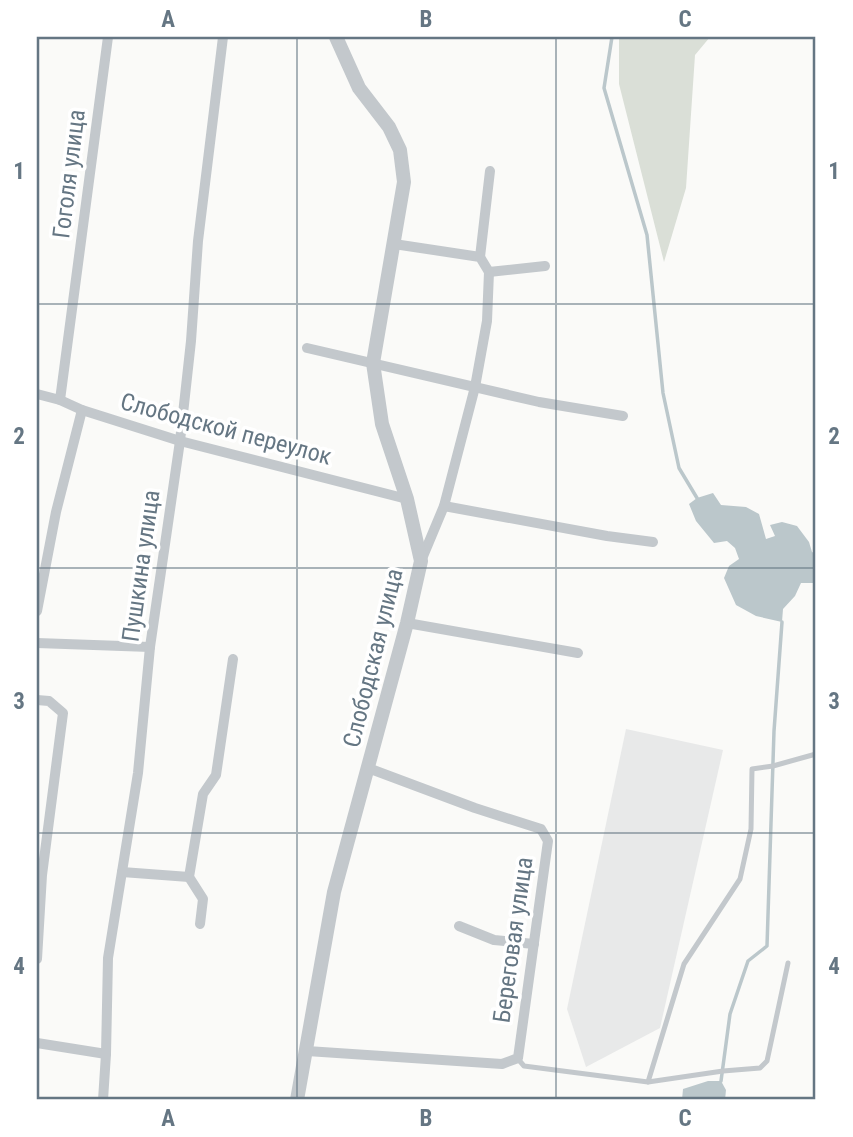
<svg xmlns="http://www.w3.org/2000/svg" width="853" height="1137" viewBox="0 0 853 1137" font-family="'Roboto Condensed',sans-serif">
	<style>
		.built { fill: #e8e9e9 }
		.green { fill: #dadfd7 }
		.water { fill: #bbc7cb }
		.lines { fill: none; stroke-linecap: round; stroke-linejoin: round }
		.stream { stroke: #bbc7cb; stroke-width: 3.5 }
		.service { stroke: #c3c8cc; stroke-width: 5 }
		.minor { stroke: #c3c8cc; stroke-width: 10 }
		.tertiary { stroke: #c3c8cc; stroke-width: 14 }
		.grid { fill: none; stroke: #657683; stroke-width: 2; stroke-opacity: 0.55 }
		.labels { text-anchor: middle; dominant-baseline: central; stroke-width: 7; stroke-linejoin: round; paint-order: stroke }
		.street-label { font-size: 24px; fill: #657683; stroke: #fff }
		.neatline { fill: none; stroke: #657683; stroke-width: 2.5 }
		.grid-label { font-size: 23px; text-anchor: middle; font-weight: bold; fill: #657683 }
	</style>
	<rect width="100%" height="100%" fill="#fafaf8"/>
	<!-- built -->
	<polygon class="built" points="626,729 723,750 660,1028 586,1067 567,1009"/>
	<!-- green -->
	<polygon class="green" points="619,37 710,37 695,55 686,188 664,262 619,84"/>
	<!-- water -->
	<g class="water">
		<polygon points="713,493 721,505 746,507 759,514 766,539 775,536 770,525 782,522 797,526 809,542 812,552 816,554 816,583 801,583 795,596 783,609 782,622 756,616 736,605 724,578 729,566 739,559 735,548 727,541 714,543 696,521 689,504 697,498"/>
		<polygon points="708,1081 721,1081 726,1090 725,1100 682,1100 683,1089"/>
	</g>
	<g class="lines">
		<!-- stream -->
		<g class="stream">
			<polyline points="612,37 604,88 647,235 663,393 679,468 697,498"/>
			<polyline points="721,1081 730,1014 748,961 767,946 774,731 782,622"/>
		</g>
		<!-- service -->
		<g class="service">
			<polyline points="518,1059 524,1066 648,1082 684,964 740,879 751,829 752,769 773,766 816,754"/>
			<polyline points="648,1082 723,1071 760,1068 767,1061 788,963"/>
		</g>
		<!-- minor -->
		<g class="minor">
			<polyline points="394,244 480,257 489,272 545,266"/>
			<polyline points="480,257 490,171"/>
			<polyline points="307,348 539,402 623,416"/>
			<polyline points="37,394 60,400 82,410 180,441 407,499"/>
			<polyline points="60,400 108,37"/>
			<polyline points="444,506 607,536 653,542"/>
			<polyline points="421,561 444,506 475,387 487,321 489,272"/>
			<polyline points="37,611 56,512 82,410"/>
			<polyline points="407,623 578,653"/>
			<polyline points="37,643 150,647"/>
			<polyline points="37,700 49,701 63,713 42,875 37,959"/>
			<polyline points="122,872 189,877"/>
			<polyline points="200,924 203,899 189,877 203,794 216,775 233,659"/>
			<polyline points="459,926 494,940 534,944"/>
			<polyline points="37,1043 106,1054"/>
			<polyline points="307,1051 502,1064 518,1058 548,841 541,829 475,808 368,768"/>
			<polyline points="103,1100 106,1054 108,958 138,773 150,647 180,441 191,341 198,241 223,37"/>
		</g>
		<!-- tertiary -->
		<polyline class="tertiary" points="297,1100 334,892 407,623 421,561 407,499 382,424 373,363 404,182 400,150 389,127 359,88 336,37"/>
	</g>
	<!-- grid -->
	<path class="grid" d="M 297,37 L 297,1100M 556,37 L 556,1100M 37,304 L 816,304M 37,568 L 816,568M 37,833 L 816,833"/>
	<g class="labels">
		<!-- street labels -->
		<g class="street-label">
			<text transform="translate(69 174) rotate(-83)">Гоголя улица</text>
			<text transform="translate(226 429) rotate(15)">Слободской переулок</text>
			<text transform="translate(141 566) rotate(-82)">Пушкина улица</text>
			<text transform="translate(373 658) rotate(-76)">Слободская улица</text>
			<text transform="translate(513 940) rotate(-82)">Береговая улица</text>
		</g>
	</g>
	<!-- border -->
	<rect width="853" height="1137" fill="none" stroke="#ffffff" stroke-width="77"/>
	<rect x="38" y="38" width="776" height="1060" class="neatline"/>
	<g class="grid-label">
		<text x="168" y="27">A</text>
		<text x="426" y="27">B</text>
		<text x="685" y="27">C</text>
		<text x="19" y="179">1</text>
		<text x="834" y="179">1</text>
		<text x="19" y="444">2</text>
		<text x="834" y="444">2</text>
		<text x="19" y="709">3</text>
		<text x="834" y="709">3</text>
		<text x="19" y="974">4</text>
		<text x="834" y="974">4</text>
		<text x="168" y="1126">A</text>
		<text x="426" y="1126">B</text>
		<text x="685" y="1126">C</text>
	</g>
</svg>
